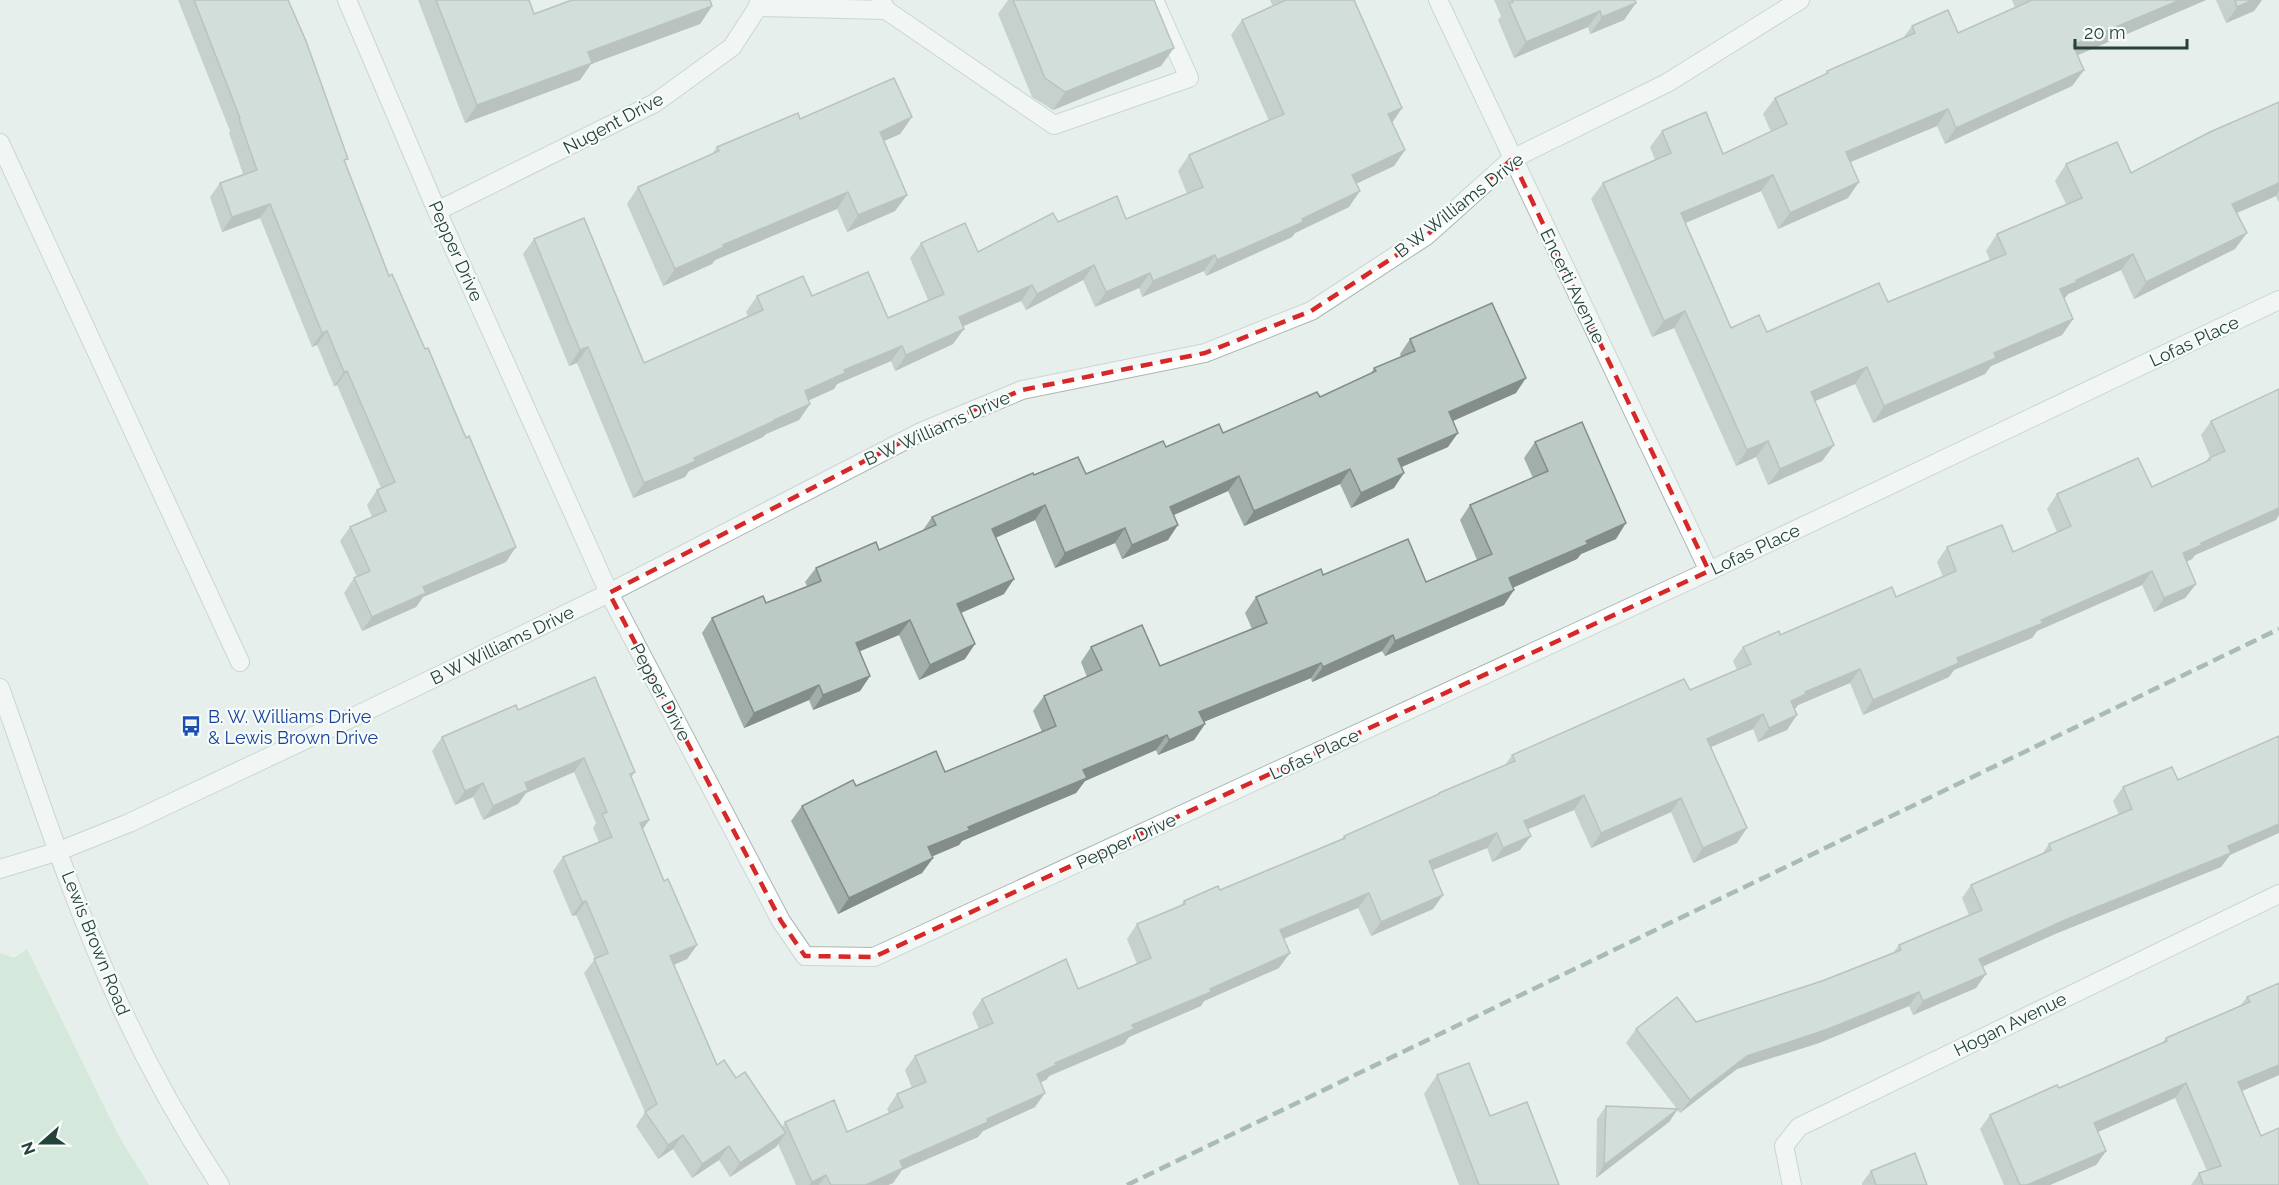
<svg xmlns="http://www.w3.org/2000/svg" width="2279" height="1185" viewBox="0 0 2279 1185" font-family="Raleway,sans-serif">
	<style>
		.green { fill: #bfe0c8 }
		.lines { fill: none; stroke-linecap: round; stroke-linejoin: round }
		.minor-casing { stroke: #a8b8b2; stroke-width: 20 }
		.minor { stroke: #fff; stroke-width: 18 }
		.rail { stroke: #5f7d75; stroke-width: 4.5; stroke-dasharray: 12 6; stroke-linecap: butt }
		.wall { fill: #a1aea9 }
		.shaded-wall { fill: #838d89 }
		.building { fill: #bbcac4; stroke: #838d89; stroke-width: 1.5 }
		.marked { fill: none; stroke: #d62828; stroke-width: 4.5; stroke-dasharray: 12 8; stroke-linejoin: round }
		.labels { text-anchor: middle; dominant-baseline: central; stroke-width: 4.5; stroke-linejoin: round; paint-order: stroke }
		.street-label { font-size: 18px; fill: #24423a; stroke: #f7fbf9 }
		.transit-label { font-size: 18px; fill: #164399; stroke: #f7fbf9; text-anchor: start }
	</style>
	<rect width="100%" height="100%" fill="#e6efeb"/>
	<!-- green -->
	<polygon class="green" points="27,949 118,1135 149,1185 0,1185 0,953 14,958"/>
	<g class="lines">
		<!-- minor casing -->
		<g class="minor-casing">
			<g id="minor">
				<polyline points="347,0 437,211 609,593 781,921 805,956 874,957 1709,571 2279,300"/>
				<polyline points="1438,0 1709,571"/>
				<polyline points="758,7 886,10 881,0"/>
				<polyline points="886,10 1054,125 1189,78 1154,0"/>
				<polyline points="0,143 240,662"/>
				<polyline points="437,211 655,103 732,47 758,7 759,0"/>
				<path d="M 0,688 C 38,793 72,901 119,1003 C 148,1066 182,1127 220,1185"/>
				<polyline points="0,869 59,851 129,823 364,712 609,593 921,432 1022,390 1205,353 1311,311 1426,236 1512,159 1667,83 1800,0"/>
				<polyline points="1792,1185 1784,1146 1799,1127 2279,894"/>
			</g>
		</g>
		<!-- minor -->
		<use href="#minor" class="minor"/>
		<!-- rail -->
		<polyline class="rail" points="1127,1185 2279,629"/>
	</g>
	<!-- wall -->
	<g class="wall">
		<polygon points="178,0 288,0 345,163 389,276 506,562 423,597 416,607 362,631 344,593 354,578 357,577 340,541 350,527 372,517 367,505 377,490 381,488 337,385 334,386 317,345 312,347 260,218 222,232 210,197 220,183 243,174 229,133 230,131"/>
		<polygon points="418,0 529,0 534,14 712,6 700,24 591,64 580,80 465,123"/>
		<polygon points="1008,0 1154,0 1161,66 1053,110 1032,97 998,14"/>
		<polygon points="1270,0 1354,0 1402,108 1392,123 1405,150 1394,166 1356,183 1349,207 1295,233 1292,237 1206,276 1204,271 1142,297 1139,288 1095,307 1083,280 1026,310 1021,301 963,326 953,344 895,371 891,361 837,384 834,389 809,400 810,404 799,420 766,434 763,437 689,471 685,477 633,498 577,363 569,366 523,254 534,239 644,363 748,317 746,312 757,296 812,296 888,318 928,300 910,258 921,243 978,252 1058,222 1126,219 1187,194 1178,171 1189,155 1269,121 1231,35 1242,20 1273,6"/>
		<polygon points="1494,0 1635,0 1624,20 1590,34 1588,27 1514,58 1498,20 1501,16"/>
		<polygon points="2012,0 2206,0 2077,55 2084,70 2072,86 1945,144 1937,126 1850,162 1848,198 1778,229 1761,191 1685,223 1731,328 1767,332 1888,302 1990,260 1986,251 1997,234 2066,204 2055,181 2066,164 2131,173 2279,102 2279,203 2276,196 2237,213 2235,249 2134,299 2121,270 2068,294 2064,299 2073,319 2062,335 1991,366 1985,374 1873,423 1855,384 1815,401 1834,445 1822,461 1768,485 1756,457 1736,466 1674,328 1652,337 1591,199 1603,183 1655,160 1650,147 1662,131 1723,154 1771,132 1763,114 1775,98 1824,75 1827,71 1903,38 1912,26 1958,33 2015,8"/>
		<polygon points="2216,0 2262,0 2254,11 2226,23"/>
		<polygon points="912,117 900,134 884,141 907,195 895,211 847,232 837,209 715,260 712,264 663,286 627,204 638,187 712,154 717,147 800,119"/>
		<polygon points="1410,339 1516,393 1453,421 1448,447 1402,467 1394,488 1351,508 1340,484 1244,526 1228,491 1174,515 1168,540 1122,559 1115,543 1055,568 1035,520 996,537 1004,594 961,613 965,659 919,680 899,635 860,651 870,676 860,691 813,710 809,700 744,728 702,633 712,618 766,603 807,586 805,582 816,568 879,550 923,530 932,517 1034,475 1086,474 1166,447 1223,433 1320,397 1371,373 1374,368 1401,357 1400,354"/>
		<polygon points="2211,421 2276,520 2195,555 2192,559 2186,562 2196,584 2185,598 2154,612 2142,585 2037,631 2032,638 1954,670 1949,677 1863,715 1850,683 1798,705 1794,709 1787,730 1758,742 1753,729 1711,747 1737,843 1693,863 1671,812 1591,848 1574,810 1528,829 1520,850 1492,862 1487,848 1432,870 1443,895 1433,909 1371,936 1358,908 1283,939 1279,968 1204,1001 1201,1006 1129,1037 1124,1044 1049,1076 1046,1080 1041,1082 1035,1107 983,1131 978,1137 902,1170 893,1183 888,1185 796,1185 778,1144 776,1147 730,1177 719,1160 692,1178 673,1149 658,1159 636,1126 645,1112 584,973 595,959 576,915 572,916 553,871 563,857 599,842 593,828 596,823 574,772 526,793 518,804 483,820 473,797 455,805 432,751 442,737 518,710 635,772 631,778 649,820 643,829 664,881 697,945 687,959 674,965 717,1065 736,1078 782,1127 785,1122 847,1132 889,1113 887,1109 897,1094 912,1088 905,1070 915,1056 979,1029 972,1013 982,999 1078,989 1137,964 1127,939 1137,924 1180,906 1184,901 1220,890 1342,839 1344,836 1437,795 1439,793 1505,765 1512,755 1690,690 1737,670 1733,661 1743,647 1896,597 1943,577 1937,562 1947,547 2013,552 2057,532 2047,509 2057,494 2152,487 2205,462 2210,457 2201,435"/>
		<polygon points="1535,442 1616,539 1581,554 1577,559 1513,587 1504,605 1385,656 1382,651 1312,682 1311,678 1203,722 1205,724 1194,740 1158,755 1156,750 1085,781 1076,793 962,841 959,845 932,856 933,858 922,873 838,914 791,821 802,806 856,786 945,772 1042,732 1033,711 1044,696 1087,677 1081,662 1091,647 1160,666 1252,629 1245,613 1256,597 1323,575 1426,582 1477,560 1460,520 1470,505 1533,478 1524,458"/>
		<polygon points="2178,780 2230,855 2221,867 2055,934 1982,967 1976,988 1913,1015 1909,1006 1819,1043 1737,1069 1680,1113 1677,1110 1669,1122 1596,1178 1597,1119 1606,1106 1677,1109 1626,1043 1636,1029 1696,1022 1822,981 1893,953 1899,945 1969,915 1962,898 1971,885 2042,854 2049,844 2119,815 2113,801 2123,787"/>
		<polygon points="2279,983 2279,1075 2242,1091 2279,1185 2191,1185 2199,1173 2207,1171 2175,1098 2098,1132 2106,1151 2096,1165 2050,1185 2004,1185 1980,1129 1990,1115 2059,1088 2162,1043 2166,1038 2241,1005 2247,997"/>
		<polygon points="1437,1075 1490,1116 1559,1185 1459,1185 1424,1094"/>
		<polygon points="1871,1171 1927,1185 1862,1185 1862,1183"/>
	</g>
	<!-- shaded-wall -->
	<g class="shaded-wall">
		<polygon points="2180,0 2206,0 2062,62 2073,45"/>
		<polygon points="2253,0 2262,0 2254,11 2226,23 2237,7"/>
		<polygon points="1636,3 1624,20 1590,34 1602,17"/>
		<polygon points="712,6 700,24 591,64 580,80 465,123 477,105 588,52"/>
		<polygon points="1600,11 1588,27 1514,58 1526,42"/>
		<polygon points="1174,48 1161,66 1053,110 1065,92"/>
		<polygon points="2084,70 2072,86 1945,144 1956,128"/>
		<polygon points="1402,108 1391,124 1388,114"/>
		<polygon points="1948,109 1937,126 1834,169 1846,152"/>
		<polygon points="912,117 900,134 868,148 880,132"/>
		<polygon points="1405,150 1394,166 1341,191 1352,175"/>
		<polygon points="1773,175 1761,191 1669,230 1681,213"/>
		<polygon points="1859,182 1848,198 1778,229 1790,213"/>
		<polygon points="2279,183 2279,191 2276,196 2220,220 2232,204"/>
		<polygon points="1360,191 1349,207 1295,233 1292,237 1206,276 1217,260"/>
		<polygon points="848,192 837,209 715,260 712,264 663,286 675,269 723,245"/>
		<polygon points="907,195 895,211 847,232 858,215"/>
		<polygon points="270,204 260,218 222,232 232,217"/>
		<polygon points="2247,233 2235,249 2134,299 2146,282"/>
		<polygon points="2133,254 2121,270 2068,294 2065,298 2049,305 2060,289 2076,280"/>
		<polygon points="1215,255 1204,271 1142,297 1153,281"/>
		<polygon points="1094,265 1083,280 1026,310 1037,294"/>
		<polygon points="1150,273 1139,288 1095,307 1106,292"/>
		<polygon points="1032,285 1021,301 948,333 959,317"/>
		<polygon points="1685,311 1674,328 1652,337 1664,321"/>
		<polygon points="2073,319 2062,335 1991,366 1985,374 1873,423 1884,406 1994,353"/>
		<polygon points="964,329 953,344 895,371 906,355"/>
		<polygon points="327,331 317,345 312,347 322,333"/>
		<polygon points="902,346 891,361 837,384 834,389 794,407 805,391 844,370"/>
		<polygon points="588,347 577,363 569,366 580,350"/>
		<polygon points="1867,367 1855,384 1799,408 1811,392"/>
		<polygon points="347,371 337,385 334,386 344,372"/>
		<polygon points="1526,378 1516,393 1439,427 1449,412"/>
		<polygon points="810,404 799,420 766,434 763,437 689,471 685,477 633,498 644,483 774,420"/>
		<polygon points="1458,433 1448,447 1387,473 1398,459"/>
		<polygon points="1768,441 1756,457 1736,466 1747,450"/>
		<polygon points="1834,445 1822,461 1768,485 1780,469"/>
		<polygon points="1350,469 1340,484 1244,526 1254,511"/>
		<polygon points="1404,473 1394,488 1351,508 1361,493"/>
		<polygon points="1239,476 1228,491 1160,521 1170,507"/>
		<polygon points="1045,505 1035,520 982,544 992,529"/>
		<polygon points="2279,508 2279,515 2276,520 2195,555 2192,559 2172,568 2183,553 2201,543"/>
		<polygon points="1626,523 1616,539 1581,554 1577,559 1499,594 1509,578 1586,541"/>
		<polygon points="1178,525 1168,540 1122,559 1132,545"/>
		<polygon points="1125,528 1115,543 1055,568 1065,553"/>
		<polygon points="516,547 506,562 423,597 416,607 362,631 372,617 423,587"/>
		<polygon points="2152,571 2142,585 2037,631 2032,638 1954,670 1949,677 1863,715 1873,700 1957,658 2041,620"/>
		<polygon points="1014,579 1004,594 947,619 957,604"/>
		<polygon points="2196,584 2185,598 2154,612 2164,598"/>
		<polygon points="1514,590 1504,605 1385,656 1395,641"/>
		<polygon points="910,620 899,635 846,657 856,643"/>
		<polygon points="1393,635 1382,651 1312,682 1323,667"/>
		<polygon points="975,644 965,659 919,680 930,665"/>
		<polygon points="1321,663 1311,678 1189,728 1199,712"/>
		<polygon points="1860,669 1850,683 1798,705 1796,708 1781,715 1791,701 1805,692"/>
		<polygon points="870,676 860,691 813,710 823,695"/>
		<polygon points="819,685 809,700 744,728 754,713"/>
		<polygon points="1763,714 1753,729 1697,753 1707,739"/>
		<polygon points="1797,715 1787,730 1758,742 1769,728"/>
		<polygon points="1205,724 1194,740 1158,755 1169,740"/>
		<polygon points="1167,735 1156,750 1085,781 1076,793 962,841 959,845 917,863 928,847 1083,770"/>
		<polygon points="584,758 574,772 526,793 518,804 483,820 493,806 525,783"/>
		<polygon points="483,783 473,797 455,805 465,791"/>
		<polygon points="1584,795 1574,810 1514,835 1524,821"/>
		<polygon points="1681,798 1671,812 1591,848 1601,833"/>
		<polygon points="649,820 639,834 640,823"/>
		<polygon points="2279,824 2279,833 2230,855 2221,867 2055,934 1970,972 1979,959 2228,846"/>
		<polygon points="1747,828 1737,843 1693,863 1703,848"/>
		<polygon points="1497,833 1487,848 1418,876 1429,861"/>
		<polygon points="1531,836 1520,850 1492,862 1503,848"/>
		<polygon points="933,858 922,873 838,914 849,898"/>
		<polygon points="1369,893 1358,908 1269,945 1280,930"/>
		<polygon points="1443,895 1433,909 1371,936 1381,922"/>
		<polygon points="586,901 576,915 572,916 582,902"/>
		<polygon points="697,945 687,959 661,970 670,956"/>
		<polygon points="1290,953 1279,968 1204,1001 1201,1006 1129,1037 1124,1044 1049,1076 1046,1080 1027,1088 1037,1074 1055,1063 1132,1025 1210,989"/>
		<polygon points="1986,974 1976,988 1913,1015 1923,1001"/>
		<polygon points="1919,992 1909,1006 1819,1043 1737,1069 1680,1113 1690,1100 1747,1056"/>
		<polygon points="2279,1065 2279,1075 2228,1097 2238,1082"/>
		<polygon points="2186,1083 2175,1098 2084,1138 2094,1123"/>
		<polygon points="1045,1093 1035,1107 983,1131 978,1137 902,1170 893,1183 888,1185 866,1185 900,1161 987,1119"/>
		<polygon points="1678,1109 1669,1122 1596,1178 1604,1165"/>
		<polygon points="786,1133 776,1147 730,1177 740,1163"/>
		<polygon points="683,1135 673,1149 658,1159 668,1145"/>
		<polygon points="729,1146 719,1160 692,1178 702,1164"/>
		<polygon points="2106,1151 2096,1165 2050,1185 2027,1185"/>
		<polygon points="826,1175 819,1185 809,1185 812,1182"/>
	</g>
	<!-- building -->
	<g class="building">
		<polygon points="194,0 288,0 306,41 348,159 344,160 389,276 392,274 425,349 428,348 466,438 469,436 516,547 423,587 426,593 372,617 354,578 370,571 350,527 386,511 377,490 395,482 347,371 344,372 327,331 322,333 270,204 232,217 220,183 257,170 239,119 240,118"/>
		<polygon points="436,0 529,0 534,14 572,0 710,0 712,6 588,52 592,63 477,105"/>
		<polygon points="1013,0 1154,0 1174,48 1065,92 1045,78"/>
		<polygon points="1286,0 1354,0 1402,108 1388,114 1405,150 1352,175 1360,191 1302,219 1303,222 1217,260 1215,255 1153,281 1150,273 1106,292 1094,265 1037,294 1032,285 959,317 964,329 906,355 902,346 844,370 845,373 805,391 810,404 774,420 774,421 694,458 696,461 644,483 588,347 580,350 534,239 584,218 644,363 763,310 757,296 803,276 812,296 868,272 888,318 944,294 921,243 965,223 978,252 1053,213 1058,222 1117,196 1126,219 1203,187 1189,155 1284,114 1242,20"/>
		<polygon points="1512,0 1635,0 1636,3 1602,17 1600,11 1526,42 1509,3 1513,2"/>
		<polygon points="2030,0 2180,0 2073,45 2084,70 1956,128 1948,109 1846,152 1859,182 1790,213 1773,175 1681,213 1731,328 1759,315 1767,332 1879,283 1888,302 2006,254 1997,234 2082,198 2066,164 2117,142 2131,173 2210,132 2279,102 2279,183 2232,204 2247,233 2146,282 2133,254 2076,280 2077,282 2060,289 2073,319 1994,353 1996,358 1884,406 1867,367 1811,392 1834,445 1780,469 1768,441 1747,450 1685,311 1664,321 1603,183 1671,153 1662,131 1706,112 1723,154 1787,124 1775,98 1828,73 1827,71 1915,33 1912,26 1948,10 1958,33 2030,1"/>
		<polygon points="2235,0 2253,0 2237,7"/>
		<polygon points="894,78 912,117 880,132 907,195 858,215 848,192 723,245 724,247 675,269 638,187 719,151 717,147 798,113 800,119"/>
		<polygon points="1492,303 1526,378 1449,412 1458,433 1398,459 1404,473 1361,493 1350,469 1254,511 1239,476 1170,507 1178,525 1132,545 1125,528 1065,553 1045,505 992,529 1014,579 957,604 975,644 930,665 910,620 856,643 870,676 823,695 819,685 754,713 712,618 763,596 766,603 821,581 816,568 876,542 879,550 936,525 932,517 1033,473 1034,475 1078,457 1086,474 1163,441 1166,447 1219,424 1223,433 1317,392 1320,397 1376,371 1374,368 1415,351 1410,339"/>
		<polygon points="2279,389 2279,508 2201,543 2202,545 2183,553 2196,584 2164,598 2152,571 2041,620 2043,623 1957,658 1959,663 1873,700 1860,669 1805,692 1806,694 1791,701 1797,715 1769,728 1763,714 1707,739 1747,828 1703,848 1681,798 1601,833 1584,795 1524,821 1531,836 1503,848 1497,833 1429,861 1443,895 1381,922 1369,893 1280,930 1290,953 1210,989 1211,992 1132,1025 1134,1029 1055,1063 1056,1065 1037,1074 1045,1093 987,1119 988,1122 900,1161 903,1168 866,1185 831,1185 826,1175 812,1182 785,1122 834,1100 847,1132 903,1107 897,1094 926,1082 915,1056 993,1023 982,999 1066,959 1078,989 1151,958 1137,924 1185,904 1184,901 1218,886 1220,890 1345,838 1344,836 1439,794 1439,793 1515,761 1512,755 1684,679 1690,690 1751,664 1743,647 1779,631 1780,635 1892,587 1896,597 1956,571 1947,547 2002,525 2013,552 2071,526 2057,494 2138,458 2152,487 2210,460 2209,458 2225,451 2211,421"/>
		<polygon points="1582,422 1626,523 1586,541 1588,544 1509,578 1514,590 1395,641 1393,635 1323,667 1321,663 1199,712 1205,724 1169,740 1167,735 1083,770 1087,778 968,827 970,830 928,847 933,858 849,898 802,806 853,780 856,786 936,751 945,772 1056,726 1044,696 1102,670 1091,647 1142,625 1160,666 1267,623 1256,597 1321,569 1323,575 1408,539 1426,582 1492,554 1470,505 1548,471 1535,442"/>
		<polygon points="595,677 635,772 630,774 649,820 640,823 664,881 668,879 697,945 670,956 717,1065 724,1060 736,1078 745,1072 786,1133 740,1163 729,1146 702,1164 683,1135 668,1145 645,1112 657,1104 594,959 608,953 586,901 582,902 563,857 612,837 602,814 607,812 584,758 525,783 528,790 493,806 483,783 465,791 442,737 516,705 518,710"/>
		<polygon points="2279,736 2279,824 2228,846 2231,853 2065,920 1979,959 1986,974 1923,1001 1919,992 1828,1029 1747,1056 1690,1100 1636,1029 1677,997 1696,1022 1822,981 1901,950 1899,945 1982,910 1971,885 2051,850 2049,844 2132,809 2123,787 2172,767 2178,780"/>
		<polygon points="2279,983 2279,1065 2238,1082 2261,1136 2279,1128 2279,1185 2203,1185 2199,1173 2221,1166 2186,1083 2094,1123 2106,1151 2027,1185 2020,1185 1990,1115 2057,1085 2059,1088 2167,1041 2166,1038 2250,1002 2247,997"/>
		<polygon points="1469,1063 1490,1116 1527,1102 1559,1185 1479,1185 1437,1075"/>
		<polygon points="1606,1106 1678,1109 1604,1165"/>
		<polygon points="1915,1153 1927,1185 1876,1185 1871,1171"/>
	</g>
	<!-- marked area -->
	<path d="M0 0H2279V1185H0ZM 1512,159 L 1709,571 L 874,957 L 805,956 L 781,921 L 609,593 L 921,432 L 1022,390 L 1205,353 L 1311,311 L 1426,236 Z" fill="#e6efeb" fill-opacity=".55" fill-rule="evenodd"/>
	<path class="marked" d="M 1512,159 L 1709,571 L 874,957 L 805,956 L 781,921 L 609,593 L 921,432 L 1022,390 L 1205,353 L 1311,311 L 1426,236 Z"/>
	<!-- icons -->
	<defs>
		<g id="bus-bare" transform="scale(1.62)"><path d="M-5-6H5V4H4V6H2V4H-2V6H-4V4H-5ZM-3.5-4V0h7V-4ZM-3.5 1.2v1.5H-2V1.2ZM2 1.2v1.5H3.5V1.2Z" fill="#1a4fb4" stroke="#f7fbf9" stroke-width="2.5" paint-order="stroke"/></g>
	</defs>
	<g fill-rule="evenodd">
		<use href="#bus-bare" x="191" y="726"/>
	</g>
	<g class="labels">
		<!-- street labels -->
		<g class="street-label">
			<text transform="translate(613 123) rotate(-28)">Nugent Drive</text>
			<text transform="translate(1459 205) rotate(-38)">B W Williams Drive</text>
			<text transform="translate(456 251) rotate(66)">Pepper Drive</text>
			<text transform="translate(1573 286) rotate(64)">Encerti Avenue</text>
			<text transform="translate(2194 341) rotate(-25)">Lofas Place</text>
			<text transform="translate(937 428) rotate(-24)">B W Williams Drive</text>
			<text transform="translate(1755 549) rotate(-25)">Lofas Place</text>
			<text transform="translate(502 645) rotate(-26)">B W Williams Drive</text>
			<text transform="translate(661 692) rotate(62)">Pepper Drive</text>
			<text transform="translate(1314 754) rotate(-25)">Lofas Place</text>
			<text transform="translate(1126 841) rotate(-25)">Pepper Drive</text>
			<text transform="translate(96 943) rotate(68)">Lewis Brown Road</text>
			<text transform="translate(2010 1024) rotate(-26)">Hogan Avenue</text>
		</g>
		<!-- transit labels -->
		<g class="transit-label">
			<text x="208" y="716">B. W. Williams Drive<tspan x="208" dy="21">&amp; Lewis Brown Drive</tspan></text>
		</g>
	</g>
	<!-- north arrow -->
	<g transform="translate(42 1143) rotate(249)" stroke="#f7fbf9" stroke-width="4.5" paint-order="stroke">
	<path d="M0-4.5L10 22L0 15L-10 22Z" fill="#24423a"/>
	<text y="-9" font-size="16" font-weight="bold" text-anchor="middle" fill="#24423a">N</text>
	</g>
	<!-- scale -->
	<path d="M2075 39v9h112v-9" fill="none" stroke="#24423a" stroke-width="3"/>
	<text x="2084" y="39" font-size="18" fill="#24423a" stroke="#f7fbf9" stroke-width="4.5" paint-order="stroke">20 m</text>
</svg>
